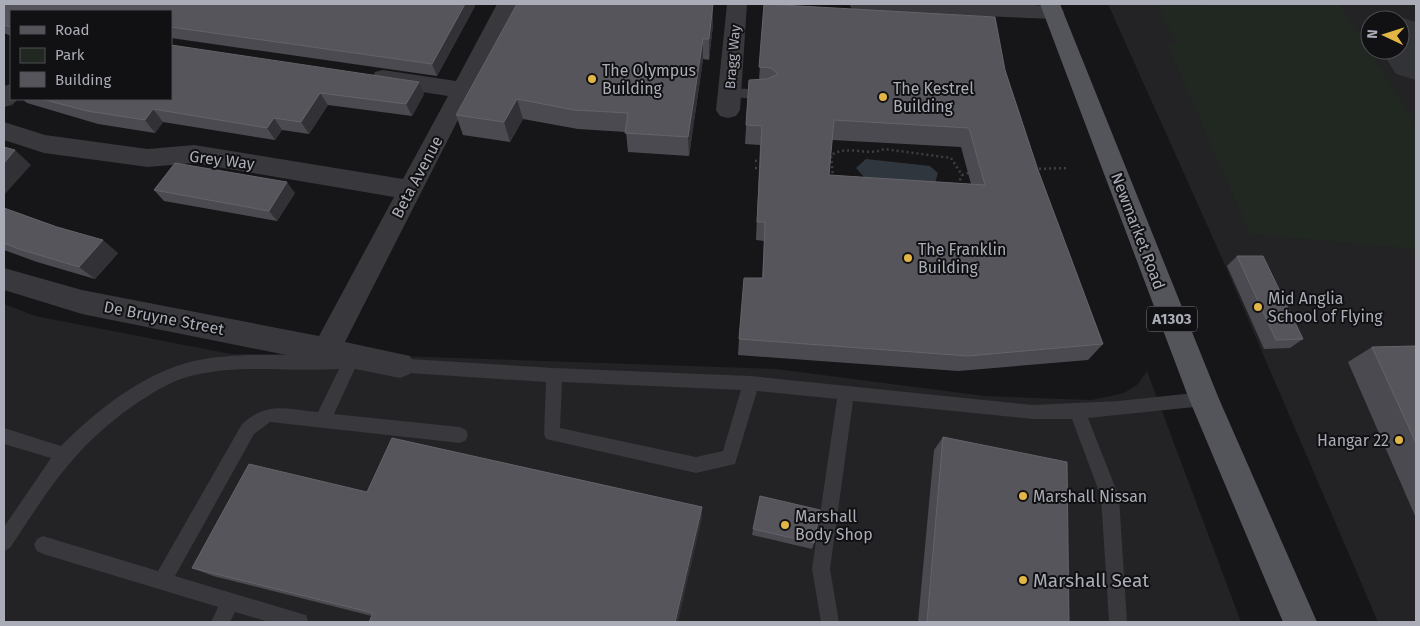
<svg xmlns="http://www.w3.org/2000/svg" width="1420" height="626" viewBox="0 0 1420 626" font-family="'Fira Sans',sans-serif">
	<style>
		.built { fill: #232225; fill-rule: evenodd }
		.green { fill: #212822 }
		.water { fill: #30363d }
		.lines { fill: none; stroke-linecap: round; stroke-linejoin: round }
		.taxiway { fill: #323336; fill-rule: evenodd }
		.path { stroke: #3e3f44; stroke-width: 2.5; stroke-dasharray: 2 3; stroke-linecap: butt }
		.lane { fill: #38383d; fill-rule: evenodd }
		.street { fill: #38383d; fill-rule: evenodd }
		.primary { fill: #54555b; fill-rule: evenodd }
		.wall { fill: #4b4a50; fill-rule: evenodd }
		.shaded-wall { fill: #323135 }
		.building { fill: #55555b; stroke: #636369; fill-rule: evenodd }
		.poi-dot { fill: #e1b646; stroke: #111113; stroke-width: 2 }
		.labels { text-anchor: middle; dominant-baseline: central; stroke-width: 4; stroke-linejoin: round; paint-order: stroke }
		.far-street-label { font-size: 14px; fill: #aaadb7; stroke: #111113 }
		.shield { fill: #111113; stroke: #7c7e86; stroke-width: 1 }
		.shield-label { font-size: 15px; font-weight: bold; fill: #aaadb7 }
		.poi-label { font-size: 16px; fill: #aaadb7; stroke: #111113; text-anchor: start }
		.street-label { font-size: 16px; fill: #aaadb7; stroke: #111113 }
		.near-poi-label { font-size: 19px; fill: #aaadb7; stroke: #111113; text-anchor: start }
	</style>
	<rect width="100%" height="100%" fill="#161618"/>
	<!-- built -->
	<g class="built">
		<path d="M 1108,4 L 1416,4 L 1416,622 L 1378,622 L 1221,256 ZM 1370,20 L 1400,20 L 1400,50 L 1370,50 Z"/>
		<polygon points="4,304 35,316 231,354 339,354 776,369 985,396 1092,400 1124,393 1138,384 1147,371 1241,622 4,622"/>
	</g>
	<!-- green -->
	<polygon class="green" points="1207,4 1340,4 1416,125 1416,249 1250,234 1167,44 1177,44 1157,6 1207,6"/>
	<!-- water -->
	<path class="water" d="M 866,159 L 930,166 L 938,173 L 935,183 C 911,184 888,178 864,177 L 856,168 Z"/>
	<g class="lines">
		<!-- taxiway -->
		<polygon class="taxiway" points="1400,17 1416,22 1416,80 1396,74 1381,50 1400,50 1400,20 1390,20"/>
		<!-- path -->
		<g class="path">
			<polyline points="755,161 764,160"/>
			<polyline points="755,168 763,168"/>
			<polyline points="1034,169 1069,168"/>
			<path d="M 833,178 L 831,155 C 850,144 866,157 884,149 L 951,158 L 962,175 L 971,172"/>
			<polyline points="958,185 962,175"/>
		</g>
		<!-- lane -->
		<g class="lane">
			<path d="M 730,88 L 768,90 L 774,94 C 769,101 729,99 724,92 Z"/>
			<path d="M 248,355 L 338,355 L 344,358 L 350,355 L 356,357 L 358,362 L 334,414 L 460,427 L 466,430 L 468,435 L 466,440 L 460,443 L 270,422 L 254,434 L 175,576 L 299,613 L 306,615 L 308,622 L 269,622 L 235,612 L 230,622 L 211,622 L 218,607 L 43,554 L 37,551 L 34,545 L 37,539 L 43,536 L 158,571 L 242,424 C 267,401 287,409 318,412 L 339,369 C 291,372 242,364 195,375 C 175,379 157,390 140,401 C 76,444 51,486 10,548 L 4,551 L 4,527 L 51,458 L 4,444 L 4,428 L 61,446 C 97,410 143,373 194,361 C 211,357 230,356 248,355 Z"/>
			<path d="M 394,358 L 554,368 L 751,376 L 1033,405 L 1118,401 L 1204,392 L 1210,394 L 1212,399 L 1210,404 L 1204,406 L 1088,418 L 1119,497 L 1127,622 L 1109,622 L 1101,497 L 1072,419 L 1033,419 L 853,401 L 830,569 L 839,622 L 821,622 L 812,569 L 837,399 L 757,391 L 735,464 L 696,473 L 546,439 L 544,434 L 546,382 L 394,372 L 388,370 L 386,365 L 388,360 ZM 562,382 L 741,390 L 723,451 L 696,457 L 560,428 Z"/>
		</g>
		<!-- street -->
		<g class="street">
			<polygon points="497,4 517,4 345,342 410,356 414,365 410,374 400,378 82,314 4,290 4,268 82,290 319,336 394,197 194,163 148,167 44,153 4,140 4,122 45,135 148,149 194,145 403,179 448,96 383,86 375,84 372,78 375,72 383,70 456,81"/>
			<polygon points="727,4 747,4 740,110 736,116 728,118 720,116 716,110"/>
			<polygon points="849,4 1020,4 1060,7 1064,12 1060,17 1053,19 859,11 852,9"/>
			<polygon points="11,84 11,99 18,99 12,105 4,107 4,86"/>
		</g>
		<!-- primary -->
		<polygon class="primary" points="1040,4 1060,4 1219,399 1317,622 1283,622 1189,399"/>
	</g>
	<!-- wall -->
	<g class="wall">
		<polygon points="4,4 474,4 475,6 437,76 171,38 171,11 11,11 11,36 4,33"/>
		<polygon points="713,4 713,25 709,60 703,59 689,156 628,152 626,132 578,129 523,119 510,142 463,135 456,115"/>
		<path d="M 764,4 L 1005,70 L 1038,170 L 1103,344 L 1088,360 L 958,371 L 738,355 L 739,339 L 762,278 L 764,241 L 756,240 L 760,145 L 745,144 L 749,80 L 759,80 ZM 832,140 L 961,147 L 971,184 L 829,175 Z"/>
		<polygon points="171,45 424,94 412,116 328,105 309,134 282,130 275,140 163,122 155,133 98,124 27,103 22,99 171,99"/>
		<polygon points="154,190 295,193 277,221 164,201"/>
		<polygon points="4,208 118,253 95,279 37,262 4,250"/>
		<polygon points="1237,256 1303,339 1290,348 1264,349 1227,266"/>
		<polygon points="1416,346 1416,518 1348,362 1372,347"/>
		<polygon points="943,437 1069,622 918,622 934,450"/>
		<polygon points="367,492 702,518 372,616 213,576 192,568"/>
		<polygon points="760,496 814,543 812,549 752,535"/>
	</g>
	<!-- shaded-wall -->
	<g class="shaded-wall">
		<polygon points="465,4 474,4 475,6 437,76 432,64"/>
		<polygon points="713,4 713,25 709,60 709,39"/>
		<polygon points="703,39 703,59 689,156 688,137"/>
		<polygon points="419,82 424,94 412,116 406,104"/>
		<polygon points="320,93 328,105 309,134 301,122"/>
		<polygon points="517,99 523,119 510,142 504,122"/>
		<polygon points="153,109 163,122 155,133 145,120"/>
		<polygon points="274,118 282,130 275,140 267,128"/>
		<polygon points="15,150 31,165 4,195 4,163"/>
		<polygon points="287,182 295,193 277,221 269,211"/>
		<polygon points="103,240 118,253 95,279 79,267"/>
		<polygon points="702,507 702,518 678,622 675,622"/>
	</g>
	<!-- building -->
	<g class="building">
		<polygon points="4,4 465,4 432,64 171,27 171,11 11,11 11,27 4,25"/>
		<polygon points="517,4 713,4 709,39 703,39 688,137 625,133 628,113 574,110 517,99 504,122 456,115"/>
		<path d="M 764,4 L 995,17 L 1005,70 L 1038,170 L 1103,344 L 968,356 L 739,339 L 744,278 L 763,278 L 765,222 L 757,222 L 762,126 L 746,125 L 749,80 L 767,79 L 778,74 L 771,68 L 759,67 ZM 834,120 L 969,128 L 985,185 L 829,175 Z"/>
		<polygon points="171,45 419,82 406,104 320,93 301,122 274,118 267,128 153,109 145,120 87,111 42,99 171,99"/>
		<polygon points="4,147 15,150 4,163"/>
		<polygon points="175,163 287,182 269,211 154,190"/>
		<polygon points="4,208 57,227 103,240 79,267 19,249 4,243"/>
		<polygon points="1237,256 1263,256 1303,339 1276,340"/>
		<polygon points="1416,346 1416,443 1372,347"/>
		<polygon points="943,437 1067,462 1069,622 927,622"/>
		<polygon points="392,438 702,507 675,622 369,622 373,613 192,568 249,464 367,492"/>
		<polygon points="760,496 820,510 814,543 753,529"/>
	</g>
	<!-- markers -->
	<g class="poi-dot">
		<circle cx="592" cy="79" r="5"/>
		<circle cx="883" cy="97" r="5"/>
		<circle cx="908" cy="258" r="5"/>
		<circle cx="1258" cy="307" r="5"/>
		<circle cx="1399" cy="440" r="5"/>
		<circle cx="1023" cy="496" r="5"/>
		<circle cx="785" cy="525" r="5"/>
		<circle cx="1023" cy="580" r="5"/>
	</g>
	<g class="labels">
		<!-- far-street labels -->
		<g class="far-street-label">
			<text transform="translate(733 57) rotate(-85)">Bragg Way</text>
		</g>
		<!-- shield labels -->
		<rect class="shield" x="1147" y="306.5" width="50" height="25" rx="4"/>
		<g class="shield-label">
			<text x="1172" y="319">A1303</text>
		</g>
		<!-- poi labels -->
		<g class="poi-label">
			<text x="602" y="70">The Olympus<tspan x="602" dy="18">Building</tspan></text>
			<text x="893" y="88">The Kestrel<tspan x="893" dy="18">Building</tspan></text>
			<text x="918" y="249">The Franklin<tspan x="918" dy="18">Building</tspan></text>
			<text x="1268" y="298">Mid Anglia<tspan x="1268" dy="18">School of Flying</tspan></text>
			<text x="1389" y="440" text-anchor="end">Hangar 22</text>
			<text x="1033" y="496">Marshall Nissan</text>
			<text x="795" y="516">Marshall<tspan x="795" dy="18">Body Shop</tspan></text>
		</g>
		<!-- street labels -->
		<g class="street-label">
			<text transform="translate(222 160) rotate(7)">Grey Way</text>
			<text transform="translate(417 177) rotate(-62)">Beta Avenue</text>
			<text transform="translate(1138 231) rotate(69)">Newmarket Road</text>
			<text transform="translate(164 318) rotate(11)">De Bruyne Street</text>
		</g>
		<!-- near-poi labels -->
		<g class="near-poi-label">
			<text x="1033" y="580">Marshall Seat</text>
		</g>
	</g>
	<!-- border -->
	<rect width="1420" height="626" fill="none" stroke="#aaadb7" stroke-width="10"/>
	<!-- legend -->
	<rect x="10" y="10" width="162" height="90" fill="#111113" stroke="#4e4f55"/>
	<rect x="20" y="26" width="25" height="8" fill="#54555b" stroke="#4e4f55"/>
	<text x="55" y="35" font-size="15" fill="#aaadb7">Road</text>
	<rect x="20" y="48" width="25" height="15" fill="#212822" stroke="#4e4f55"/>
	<text x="55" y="60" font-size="15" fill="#aaadb7">Park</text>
	<rect x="20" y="72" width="25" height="15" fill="#55555b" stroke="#4e4f55"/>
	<text x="55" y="85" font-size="15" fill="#aaadb7">Building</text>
	<!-- north arrow -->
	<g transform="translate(1385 35) rotate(274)"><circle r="24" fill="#111113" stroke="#4e4f55"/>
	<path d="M0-4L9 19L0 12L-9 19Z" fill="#e1b646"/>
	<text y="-8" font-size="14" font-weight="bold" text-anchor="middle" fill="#aaadb7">N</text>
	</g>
</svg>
